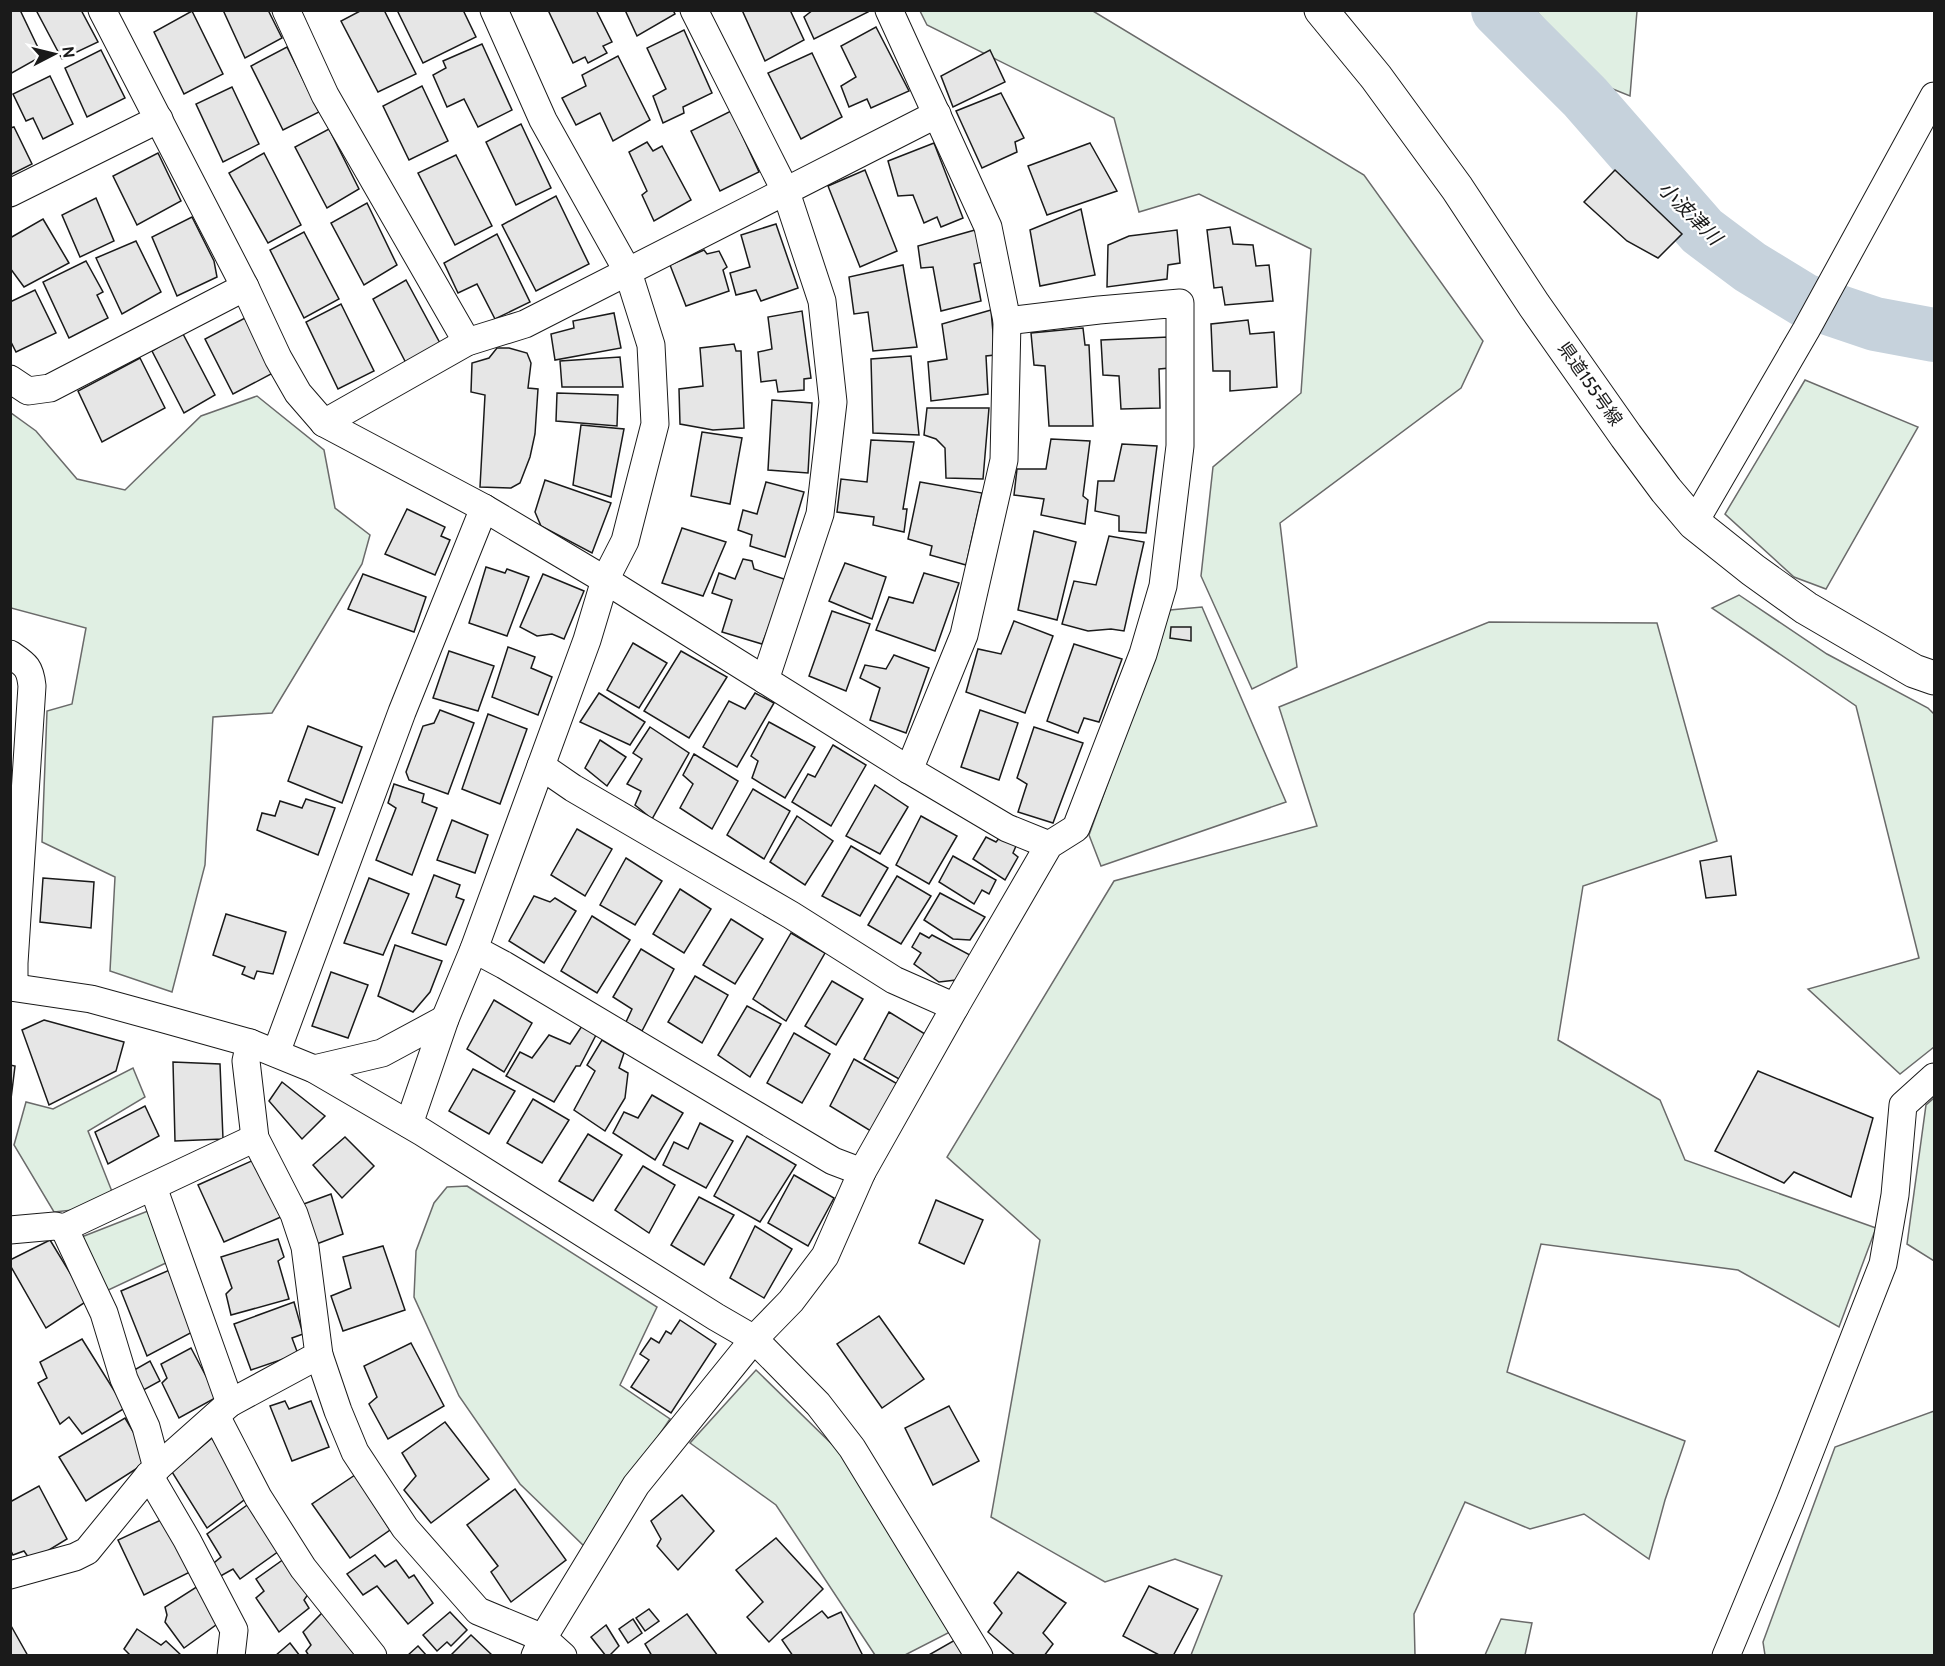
<svg xmlns="http://www.w3.org/2000/svg" width="1945" height="1666" viewBox="0 0 1945 1666" font-family="Cabin,'Noto Sans JP',sans-serif">
	<style>
		.green { fill: #e0efe3; stroke: #6a6a6a; stroke-width: 1.5 }
		.lines { fill: none; stroke-linecap: round; stroke-linejoin: round }
		.river { stroke: #c6d2dc; stroke-width: 54 }
		.building { fill: #e6e6e6; stroke: #1a1a1a; stroke-width: 1.5 }
		.minor-casing { stroke: #1a1a1a; stroke-width: 29 }
		.secondary-casing { stroke: #1a1a1a; stroke-width: 35 }
		.minor { stroke: #fff; stroke-width: 27 }
		.secondary { stroke: #fff; stroke-width: 33 }
		.labels { text-anchor: middle; dominant-baseline: central; stroke-width: 4.5; stroke-linejoin: round; paint-order: stroke }
		.street-label { font-size: 18px; fill: #1a1a1a; stroke: #fff }
		.water-label { font-size: 20px; font-style: italic; fill: #1a1a1a; stroke: #fff }
	</style>
	<rect width="100%" height="100%" fill="#fff"/>
	<!-- green -->
	<g class="green">
		<polygon points="920,11 1093,11 1364,175 1483,341 1461,388 1280,523 1297,667 1252,689 1201,576 1213,467 1301,393 1311,249 1199,194 1139,212 1114,118 927,25"/>
		<polygon points="1536,11 1637,11 1630,96 1603,85"/>
		<polygon points="1805,380 1918,427 1826,589 1794,577 1725,514"/>
		<polygon points="257,396 324,450 335,508 370,535 362,564 272,713 213,717 205,865 172,992 110,971 115,877 42,842 47,711 72,704 86,628 11,608 11,413 36,431 77,479 125,490 201,416"/>
		<polygon points="1739,595 1827,654 1928,708 1934,714 1934,1047 1900,1074 1808,989 1919,958 1856,706 1712,608"/>
		<polygon points="1202,607 1286,802 1101,866 1089,835 1170,610"/>
		<polygon points="1489,622 1657,623 1717,841 1583,886 1558,1040 1660,1100 1685,1160 1876,1228 1839,1327 1738,1270 1541,1244 1507,1372 1685,1441 1665,1500 1649,1559 1584,1514 1530,1529 1465,1502 1414,1614 1415,1655 1191,1655 1222,1576 1175,1559 1105,1582 991,1517 1040,1240 947,1157 1114,881 1317,826 1279,707"/>
		<polygon points="133,1068 145,1097 88,1131 113,1194 73,1210 54,1212 14,1145 26,1102 53,1109"/>
		<polygon points="1934,1098 1934,1261 1907,1244 1926,1105"/>
		<polygon points="467,1186 657,1307 620,1385 670,1419 584,1546 520,1484 459,1396 414,1297 416,1251 434,1203 447,1187"/>
		<polygon points="153,1209 168,1262 102,1293 79,1238"/>
		<polygon points="756,1370 841,1453 950,1632 905,1655 875,1655 776,1505 690,1443"/>
		<polygon points="1934,1411 1934,1655 1765,1655 1763,1642 1835,1447"/>
		<polygon points="1501,1619 1532,1623 1525,1655 1485,1655"/>
	</g>
	<g class="lines">
		<!-- river -->
		<polyline class="river" points="1498,10 1585,97 1702,231 1750,267 1804,300 1875,324 1934,335"/>
	</g>
	<!-- building -->
	<g class="building">
		<polygon points="10,10 20,10 42,56 10,74"/>
		<polygon points="36,10 81,10 98,42 62,59"/>
		<polygon points="223,10 268,10 282,38 245,58"/>
		<polygon points="362,10 384,10 416,74 378,92 341,21"/>
		<polygon points="397,10 463,10 476,37 423,63"/>
		<polygon points="548,10 596,10 612,42 603,46 607,53 588,63 585,57 573,63"/>
		<polygon points="625,10 673,10 675,14 637,36"/>
		<polygon points="742,10 790,10 804,40 765,61"/>
		<polygon points="813,10 867,10 868,12 814,39 804,17"/>
		<polygon points="192,11 223,74 184,94 154,32"/>
		<polygon points="876,27 909,91 871,108 867,99 849,107 841,86 856,77 841,46"/>
		<polygon points="684,30 712,93 683,107 684,113 663,123 653,96 666,89 647,48"/>
		<polygon points="482,44 512,110 478,127 464,99 447,107 433,75 446,68 443,61"/>
		<polygon points="287,47 319,112 283,130 251,66"/>
		<polygon points="101,50 125,98 87,117 65,68"/>
		<polygon points="990,50 1005,82 953,107 941,76"/>
		<polygon points="812,53 842,117 801,139 768,73"/>
		<polygon points="618,56 650,120 613,141 600,113 576,125 562,98 586,86 582,75"/>
		<polygon points="50,76 73,124 43,139 33,118 26,121 13,94"/>
		<polygon points="422,86 448,141 409,160 383,106"/>
		<polygon points="232,87 259,144 223,162 196,104"/>
		<polygon points="1001,93 1024,138 1015,142 1017,152 982,168 956,111"/>
		<polygon points="731,111 759,172 720,191 691,131"/>
		<polygon points="521,124 551,188 516,205 486,142"/>
		<polygon points="14,127 32,164 10,175 10,128"/>
		<polygon points="329,129 359,189 327,208 295,147"/>
		<polygon points="647,142 653,151 662,146 691,200 654,221 642,195 647,191 629,152"/>
		<polygon points="934,143 963,218 941,227 937,217 924,223 913,195 898,196 888,161"/>
		<polygon points="1090,143 1117,191 1047,215 1028,166"/>
		<polygon points="158,153 181,201 137,225 113,176"/>
		<polygon points="264,153 301,225 268,243 229,173"/>
		<polygon points="456,155 492,226 455,245 418,173"/>
		<polygon points="865,170 897,251 860,267 828,186"/>
		<polygon points="1615,170 1682,234 1658,258 1627,241 1584,202"/>
		<polygon points="556,196 589,264 536,291 502,225"/>
		<polygon points="96,198 114,241 80,257 62,215"/>
		<polygon points="367,203 397,265 364,285 331,223"/>
		<polygon points="1081,209 1095,275 1040,286 1030,230"/>
		<polygon points="192,217 214,261 217,277 177,296 152,237"/>
		<polygon points="43,219 69,263 24,287 10,268 10,238"/>
		<polygon points="776,224 798,288 761,301 756,290 736,295 730,273 750,267 741,235"/>
		<polygon points="1230,227 1233,244 1253,245 1256,266 1269,265 1273,301 1225,305 1222,287 1214,288 1207,230"/>
		<polygon points="975,230 983,262 974,264 981,301 941,311 933,267 921,268 918,246"/>
		<polygon points="1177,230 1180,263 1168,265 1167,279 1107,287 1108,245 1129,236"/>
		<polygon points="304,232 339,299 304,318 270,250"/>
		<polygon points="497,234 530,302 495,319 477,284 458,293 444,263"/>
		<polygon points="136,241 161,292 122,314 96,258"/>
		<polygon points="704,250 707,254 719,251 727,267 723,270 729,291 686,306 670,265"/>
		<polygon points="86,261 103,292 97,295 108,318 69,338 43,282"/>
		<polygon points="903,265 917,347 873,351 868,312 854,314 849,277"/>
		<polygon points="406,280 441,345 407,365 373,299"/>
		<polygon points="35,290 56,333 16,352 10,340 10,302"/>
		<polygon points="341,304 374,371 338,389 306,322"/>
		<polygon points="991,310 995,355 986,356 988,394 931,401 928,362 947,359 942,324"/>
		<polygon points="802,311 811,378 804,379 804,390 778,392 776,380 761,382 758,352 772,349 768,317"/>
		<polygon points="614,313 621,348 555,360 551,334 574,328 573,321"/>
		<polygon points="245,318 273,373 233,394 205,339"/>
		<polygon points="1248,320 1250,334 1274,332 1277,387 1230,391 1230,371 1213,371 1211,324"/>
		<polygon points="1083,328 1085,345 1089,345 1093,426 1049,426 1045,366 1034,365 1031,333"/>
		<polygon points="182,332 215,395 184,413 152,351"/>
		<polygon points="1169,337 1170,368 1159,369 1160,408 1121,409 1119,376 1103,375 1101,340"/>
		<polygon points="734,344 736,351 741,351 744,428 713,430 680,424 679,389 703,386 700,348"/>
		<polygon points="497,348 509,348 527,353 531,363 528,388 538,389 535,434 530,457 520,483 511,488 480,487 485,395 471,392 472,363 489,358"/>
		<polygon points="911,356 919,435 873,433 871,359"/>
		<polygon points="620,357 623,387 562,387 560,361"/>
		<polygon points="140,358 165,408 102,442 78,391"/>
		<polygon points="557,393 618,395 617,426 556,421"/>
		<polygon points="772,400 812,403 808,473 768,470"/>
		<polygon points="927,408 989,408 983,479 946,478 945,448 936,439 924,435"/>
		<polygon points="581,425 624,429 611,497 573,485"/>
		<polygon points="702,432 742,438 730,504 691,496"/>
		<polygon points="1051,439 1090,441 1083,496 1088,500 1085,524 1041,515 1044,499 1014,495 1017,469 1046,469"/>
		<polygon points="871,440 914,442 903,509 907,509 904,532 873,525 874,517 837,512 841,479 867,482"/>
		<polygon points="1122,444 1157,446 1146,533 1119,531 1119,516 1095,511 1098,481 1114,481"/>
		<polygon points="545,480 611,503 592,553 541,526 535,512"/>
		<polygon points="766,482 804,492 785,557 750,546 752,535 738,530 743,510 757,514"/>
		<polygon points="920,482 982,493 966,565 930,555 932,546 908,539"/>
		<polygon points="407,509 445,527 441,536 450,540 435,575 385,554"/>
		<polygon points="682,528 726,542 703,596 662,583"/>
		<polygon points="1034,531 1076,542 1057,620 1018,610"/>
		<polygon points="1109,536 1144,542 1124,631 1111,629 1088,631 1062,624 1074,581 1096,585"/>
		<polygon points="743,559 752,561 754,569 787,580 762,644 722,632 732,600 712,593 719,573 735,579"/>
		<polygon points="845,563 886,577 872,619 829,601"/>
		<polygon points="486,567 505,573 507,569 529,577 507,636 469,623"/>
		<polygon points="924,573 959,583 935,651 876,630 889,597 913,603"/>
		<polygon points="363,574 426,597 414,632 348,609"/>
		<polygon points="543,574 584,591 564,639 552,634 537,636 520,627"/>
		<polygon points="832,611 870,624 846,691 809,676"/>
		<polygon points="1014,621 1053,636 1025,713 966,692 978,649 1001,654"/>
		<polygon points="1171,627 1191,627 1191,641 1170,638"/>
		<polygon points="633,643 667,663 639,708 607,690"/>
		<polygon points="1074,644 1122,659 1099,722 1084,718 1078,733 1047,721"/>
		<polygon points="508,647 535,657 531,668 552,677 538,715 492,697"/>
		<polygon points="449,651 494,666 478,711 433,698"/>
		<polygon points="681,651 727,677 689,738 644,711"/>
		<polygon points="894,655 929,668 906,733 870,720 880,688 860,678 865,665 886,669"/>
		<polygon points="599,693 645,722 630,745 580,722"/>
		<polygon points="755,693 774,703 737,767 703,747 729,701 745,709"/>
		<polygon points="440,710 474,723 448,794 409,780 406,772 423,726 434,723"/>
		<polygon points="980,710 1018,723 999,780 961,767"/>
		<polygon points="488,714 527,729 500,804 462,789"/>
		<polygon points="769,722 815,747 785,798 752,778 758,761 751,756"/>
		<polygon points="308,726 362,747 342,803 288,781"/>
		<polygon points="650,727 689,753 652,819 635,805 641,791 627,784 642,759 633,753"/>
		<polygon points="1034,727 1083,743 1053,823 1018,812 1027,784 1017,778"/>
		<polygon points="600,740 626,757 607,786 585,768"/>
		<polygon points="833,745 866,765 831,826 792,802 808,774 815,777"/>
		<polygon points="694,754 738,781 712,829 680,808 693,784 683,775"/>
		<polygon points="394,784 424,794 422,802 437,808 412,875 376,860 396,808 388,803"/>
		<polygon points="875,785 908,807 880,854 846,836"/>
		<polygon points="753,789 790,811 764,859 727,835"/>
		<polygon points="306,799 335,808 318,855 257,830 262,813 275,816 280,801 302,808"/>
		<polygon points="797,816 833,841 805,885 770,862"/>
		<polygon points="921,816 957,836 929,884 896,865"/>
		<polygon points="452,820 488,835 475,873 437,860"/>
		<polygon points="577,829 612,849 585,896 551,875"/>
		<polygon points="1001,836 1016,846 1013,853 1018,857 1005,880 973,859 986,837 996,842"/>
		<polygon points="851,846 888,868 860,916 822,896"/>
		<polygon points="953,856 996,880 989,894 982,890 974,904 939,882"/>
		<polygon points="1731,856 1736,895 1706,898 1700,861"/>
		<polygon points="626,858 662,881 635,925 600,905"/>
		<polygon points="434,875 460,885 456,897 464,900 446,945 412,933"/>
		<polygon points="897,876 931,896 901,944 868,925"/>
		<polygon points="43,878 94,882 91,928 40,922"/>
		<polygon points="369,878 409,894 383,955 344,943"/>
		<polygon points="680,889 711,909 684,953 653,934"/>
		<polygon points="940,893 985,917 970,940 953,939 924,920"/>
		<polygon points="534,896 550,902 555,898 576,911 544,963 509,941"/>
		<polygon points="226,914 286,932 273,974 257,971 254,979 242,974 245,967 213,955"/>
		<polygon points="592,916 630,940 597,993 561,971"/>
		<polygon points="731,919 763,939 735,984 703,965"/>
		<polygon points="791,933 825,953 786,1021 753,999"/>
		<polygon points="920,933 929,938 932,935 970,955 956,980 939,982 914,964 921,953 912,947"/>
		<polygon points="395,945 442,961 430,992 413,1012 378,996"/>
		<polygon points="641,949 674,969 642,1031 626,1022 632,1009 613,997"/>
		<polygon points="331,972 368,985 348,1038 312,1026"/>
		<polygon points="695,976 728,995 702,1043 668,1022"/>
		<polygon points="832,981 863,999 836,1045 805,1026"/>
		<polygon points="494,1000 532,1023 504,1072 467,1049"/>
		<polygon points="747,1006 781,1024 750,1077 718,1055"/>
		<polygon points="889,1012 925,1034 899,1079 864,1059"/>
		<polygon points="44,1020 124,1042 116,1071 49,1105 22,1030"/>
		<polygon points="582,1026 596,1035 580,1066 576,1066 554,1102 506,1076 520,1052 532,1058 549,1035 570,1044"/>
		<polygon points="794,1033 830,1054 802,1103 767,1083"/>
		<polygon points="602,1040 624,1053 619,1068 628,1073 625,1098 605,1131 574,1110 595,1071 587,1065"/>
		<polygon points="854,1059 901,1086 874,1133 830,1106"/>
		<polygon points="173,1062 220,1064 223,1139 175,1141"/>
		<polygon points="10,1065 15,1066 10,1107"/>
		<polygon points="473,1069 515,1091 489,1134 449,1111"/>
		<polygon points="1758,1071 1873,1118 1851,1197 1794,1172 1784,1183 1715,1151"/>
		<polygon points="282,1082 325,1116 302,1139 269,1101"/>
		<polygon points="652,1095 683,1113 655,1160 613,1133 624,1112 638,1118"/>
		<polygon points="533,1099 569,1120 542,1163 507,1143"/>
		<polygon points="145,1106 159,1136 108,1164 95,1132"/>
		<polygon points="700,1123 733,1141 706,1188 663,1165 674,1142 688,1149"/>
		<polygon points="588,1134 622,1155 593,1201 559,1181"/>
		<polygon points="747,1136 796,1165 760,1222 714,1196"/>
		<polygon points="345,1137 374,1166 342,1198 313,1165"/>
		<polygon points="256,1159 283,1216 224,1242 198,1185"/>
		<polygon points="643,1166 675,1185 649,1233 615,1210"/>
		<polygon points="794,1175 834,1198 808,1246 768,1223"/>
		<polygon points="331,1194 343,1234 314,1245 301,1205"/>
		<polygon points="699,1197 734,1215 704,1265 671,1245"/>
		<polygon points="936,1200 983,1220 964,1264 919,1243"/>
		<polygon points="755,1226 792,1249 764,1298 730,1278"/>
		<polygon points="278,1239 284,1257 278,1261 289,1299 231,1315 226,1294 232,1288 221,1257"/>
		<polygon points="50,1240 87,1301 46,1328 10,1265 10,1260"/>
		<polygon points="383,1246 405,1310 343,1331 331,1296 351,1288 343,1257"/>
		<polygon points="172,1269 200,1328 147,1356 121,1291"/>
		<polygon points="294,1302 303,1334 292,1338 298,1354 251,1370 234,1324"/>
		<polygon points="879,1316 924,1379 882,1408 837,1344"/>
		<polygon points="680,1320 716,1344 671,1413 631,1387 649,1360 640,1354 651,1338 659,1343 666,1331 671,1334"/>
		<polygon points="82,1339 125,1408 82,1434 69,1417 60,1424 38,1383 47,1378 40,1362"/>
		<polygon points="411,1343 444,1406 388,1439 369,1404 377,1397 364,1366"/>
		<polygon points="191,1348 217,1397 179,1418 162,1383 167,1378 161,1364"/>
		<polygon points="150,1361 160,1381 138,1393 129,1373"/>
		<polygon points="285,1401 289,1409 311,1401 329,1447 292,1461 270,1406"/>
		<polygon points="949,1406 979,1461 933,1485 905,1428"/>
		<polygon points="125,1418 150,1460 86,1501 59,1457"/>
		<polygon points="445,1422 489,1479 431,1523 404,1490 416,1476 402,1453"/>
		<polygon points="212,1438 248,1497 207,1528 172,1472"/>
		<polygon points="355,1475 390,1530 350,1558 312,1504"/>
		<polygon points="39,1486 67,1539 31,1561 24,1551 13,1555 10,1549 10,1502"/>
		<polygon points="515,1489 566,1560 511,1602 491,1572 498,1566 467,1525"/>
		<polygon points="682,1495 714,1531 678,1570 657,1546 661,1539 651,1521"/>
		<polygon points="250,1503 279,1551 240,1579 233,1569 217,1578 209,1567 221,1557 207,1534"/>
		<polygon points="163,1519 190,1572 144,1595 118,1540"/>
		<polygon points="776,1538 823,1589 769,1642 747,1617 763,1602 736,1570"/>
		<polygon points="375,1555 385,1567 396,1560 409,1578 414,1575 433,1603 408,1624 377,1586 363,1595 347,1574"/>
		<polygon points="284,1559 309,1593 304,1600 309,1608 279,1632 256,1598 264,1591 256,1579"/>
		<polygon points="1018,1572 1066,1603 1043,1633 1053,1644 1044,1656 1016,1656 988,1632 1002,1613 994,1603"/>
		<polygon points="198,1586 220,1622 184,1648 165,1622 167,1615 165,1607"/>
		<polygon points="1149,1586 1198,1609 1173,1656 1161,1656 1123,1636"/>
		<polygon points="649,1609 659,1621 645,1631 636,1618"/>
		<polygon points="324,1611 357,1653 355,1656 309,1656 306,1651 311,1645 303,1632"/>
		<polygon points="822,1611 828,1618 841,1612 863,1656 793,1656 782,1640"/>
		<polygon points="450,1612 467,1630 451,1646 447,1642 437,1651 423,1635"/>
		<polygon points="687,1614 718,1656 652,1656 645,1644"/>
		<polygon points="633,1619 642,1633 628,1643 619,1629"/>
		<polygon points="10,1624 28,1656 10,1656"/>
		<polygon points="606,1625 619,1646 609,1656 606,1656 591,1637"/>
		<polygon points="137,1629 161,1645 166,1641 182,1656 131,1656 124,1649"/>
		<polygon points="471,1635 493,1656 450,1656"/>
		<polygon points="955,1640 963,1656 927,1656"/>
		<polygon points="290,1643 300,1656 275,1656"/>
		<polygon points="418,1646 427,1656 407,1656"/>
	</g>
	<g class="lines">
		<!-- minor casing -->
		<g class="minor-casing">
			<g id="minor">
				<polyline points="102,10 245,287 278,358 298,393 324,423 484,508 605,580 909,770 1007,828 1049,845"/>
				<polyline points="286,10 325,95 467,342"/>
				<polyline points="694,10 786,192 822,301 833,402 820,514 765,680"/>
				<polyline points="889,10 988,227 1007,321 1004,460 964,635 909,770"/>
				<polyline points="10,193 159,119"/>
				<polyline points="10,379 28,391 50,388 245,287"/>
				<polyline points="324,423 467,342 525,324 937,114"/>
				<polyline points="1694,523 1806,330 1934,96"/>
				<path d="M 10,654 C 26,665 30,667 32,686 L 14,963 L 14,987"/>
				<polyline points="541,766 573,788 791,915 894,980 955,1007"/>
				<polyline points="474,949 504,965 833,1161 862,1172"/>
				<polyline points="10,987 91,999 164,1019 250,1043 314,1069 422,1132 716,1317 754,1339 818,1404 852,1448 979,1656"/>
				<polyline points="276,1053 402,712 484,508"/>
				<polyline points="314,1069 382,1053 445,1019"/>
				<polyline points="409,1124 445,1019 474,949 587,640 605,580 625,541 655,424 651,345 628,272 543,120 494,10"/>
				<polyline points="153,1187 230,1403"/>
				<polyline points="64,1228 104,1313 124,1379 146,1427 157,1468"/>
				<polyline points="10,1230 55,1226 64,1228 255,1138"/>
				<polyline points="319,1355 338,1411 355,1452 405,1528 478,1611 543,1638 563,1656"/>
				<polyline points="216,1416 258,1497 303,1568 373,1656"/>
				<polyline points="149,1475 187,1540 234,1630 231,1656"/>
				<polyline points="10,1575 75,1557 87,1551 149,1475 230,1403 319,1355 305,1247 294,1214 255,1138 246,1061 250,1043"/>
				<polyline points="535,1656 543,1638 636,1485 754,1339 791,1301 825,1256 862,1172 955,1007 1049,845 1076,828 1143,654 1163,586 1180,446 1180,303 1099,310 1007,321"/>
				<polyline points="1726,1656 1790,1502 1883,1264 1895,1195 1903,1105 1934,1077"/>
			</g>
		</g>
		<!-- secondary casing -->
		<g class="secondary-casing">
			<polyline id="secondary" points="1321,10 1376,77 1457,188 1534,305 1626,436 1666,490 1694,523 1753,570 1806,608 1914,671 1934,678"/>
		</g>
		<!-- minor -->
		<use href="#minor" class="minor"/>
		<!-- secondary -->
		<use href="#secondary" class="secondary"/>
	</g>
	<g class="labels">
		<!-- street labels -->
		<g class="street-label">
			<text transform="translate(1590 384) rotate(55)">県道155号線</text>
		</g>
		<!-- water labels -->
		<g class="water-label">
			<text transform="translate(1690 213) rotate(45)">小波津川</text>
		</g>
	</g>
	<!-- border -->
	<rect width="1945" height="1666" fill="none" stroke="#1a1a1a" stroke-width="24"/>
	<!-- north arrow -->
	<g transform="translate(54 54) rotate(83)" stroke="#ffffff" stroke-width="4.5" paint-order="stroke">
	<path d="M0-4.5L10 22L0 15L-10 22Z" fill="#1a1a1a"/>
	<text y="-9" font-size="16" font-weight="bold" text-anchor="middle" fill="#1a1a1a">N</text>
	</g>
</svg>
